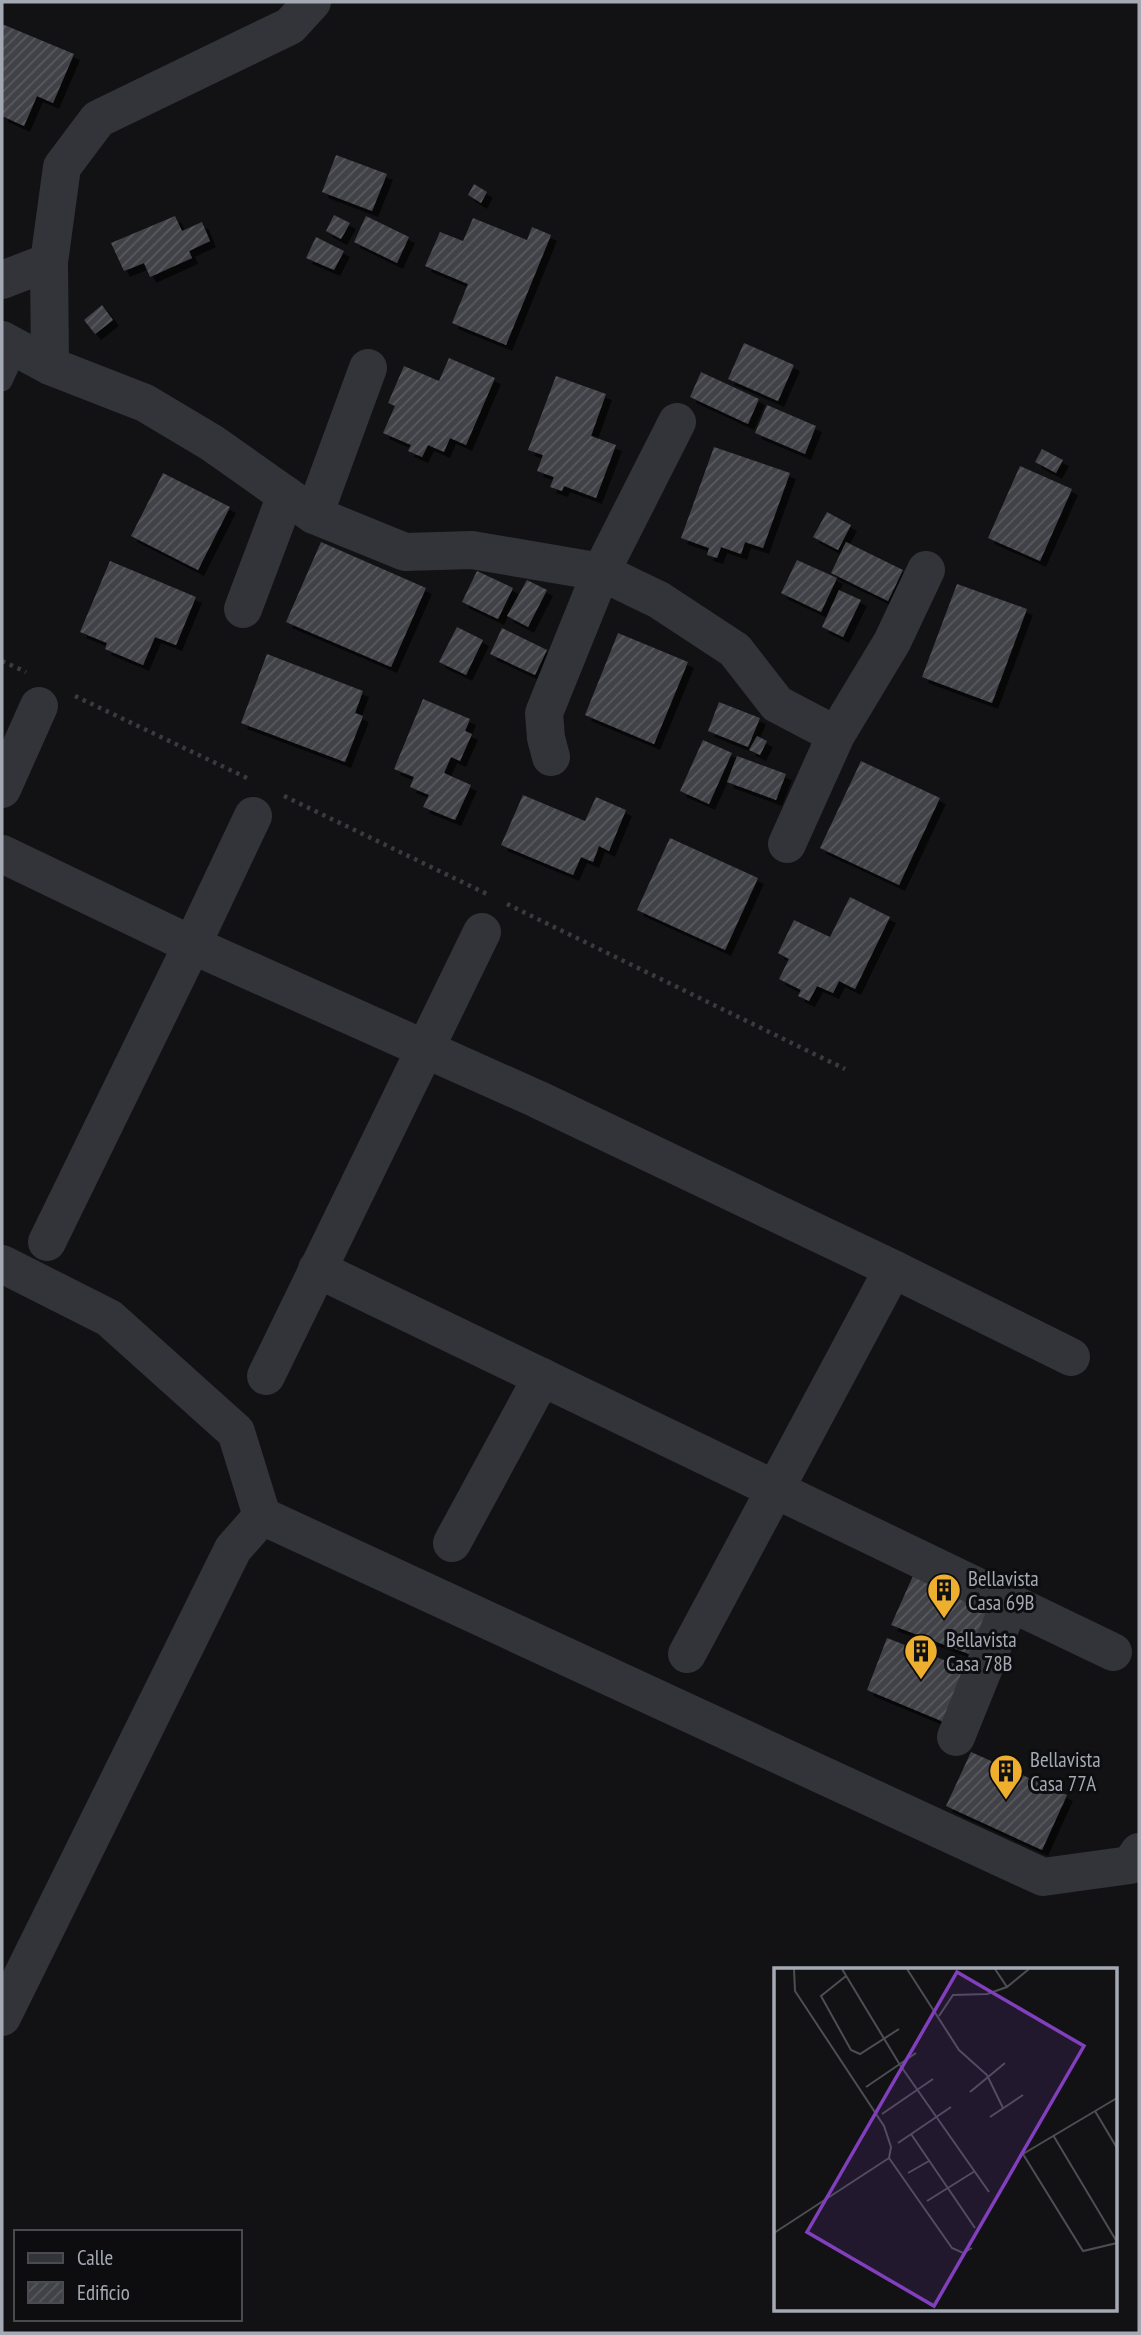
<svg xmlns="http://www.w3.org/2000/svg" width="1141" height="2335" viewBox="0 0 1141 2335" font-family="'PT Sans Narrow',sans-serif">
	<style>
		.building { fill: url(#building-hatch); filter: url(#shadow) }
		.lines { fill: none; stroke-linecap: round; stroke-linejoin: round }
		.path { stroke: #393b3f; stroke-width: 4.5; stroke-dasharray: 3.5 5; stroke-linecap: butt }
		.service { stroke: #333439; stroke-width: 21 }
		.minor { stroke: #333439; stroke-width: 38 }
		.labels { text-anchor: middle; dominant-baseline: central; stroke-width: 6; stroke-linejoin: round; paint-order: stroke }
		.poi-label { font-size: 21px; fill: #a4a9b4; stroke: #0d0d0f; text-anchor: start }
		.inset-road { fill: none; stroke: #4c4e54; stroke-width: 2 }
		.view { fill: #813fbd; fill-opacity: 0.15; stroke: #813fbd; stroke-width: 3.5 }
		.inset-edge { fill: none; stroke: #a4a9b4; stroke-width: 3.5 }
	</style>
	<defs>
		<pattern id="building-hatch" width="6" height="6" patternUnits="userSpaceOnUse" patternTransform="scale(1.75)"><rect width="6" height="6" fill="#414247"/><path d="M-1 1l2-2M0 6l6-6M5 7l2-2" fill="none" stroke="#595a5f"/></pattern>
		<filter id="shadow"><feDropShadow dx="6" dy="6" stdDeviation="0" flood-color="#0009"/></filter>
	</defs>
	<rect width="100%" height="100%" fill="#121214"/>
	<!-- building -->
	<g class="building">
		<polygon points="2,24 74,54 53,103 37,96 24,126 2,116"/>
		<polygon points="336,155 387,174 372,211 322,192"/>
		<polygon points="474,184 487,192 481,203 468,195"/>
		<polygon points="334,215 350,223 341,239 326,231"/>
		<polygon points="175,216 182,231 202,222 210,241 189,251 192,258 150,277 144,263 124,271 111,243"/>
		<polygon points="366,216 409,237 397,263 354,242"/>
		<polygon points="473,218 527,240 532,227 551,235 506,345 452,323 468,284 425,266 440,232 463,241"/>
		<polygon points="316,237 344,251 334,270 306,258"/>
		<polygon points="102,305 113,320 95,334 84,320"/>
		<polygon points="744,343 794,365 778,401 728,379"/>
		<polygon points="449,358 495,378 466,445 450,438 444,452 428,445 422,457 408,451 411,445 383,433 395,406 388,403 404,366 439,381"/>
		<polygon points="701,372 759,399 748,424 690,397"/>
		<polygon points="556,376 606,394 591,436 616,445 596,498 564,486 562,491 550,487 554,477 537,471 543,455 528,450"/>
		<polygon points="767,405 816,426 805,454 755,433"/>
		<polygon points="714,447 790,473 763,548 745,542 741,554 721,547 717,558 707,555 709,548 681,538"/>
		<polygon points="1042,449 1063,460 1056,473 1035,462"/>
		<polygon points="1020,466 1072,489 1040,561 988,538"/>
		<polygon points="163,473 230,507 198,570 131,536"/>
		<polygon points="827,512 851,525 838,550 813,537"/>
		<polygon points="321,542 426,588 391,667 286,622"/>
		<polygon points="846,542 903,570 888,601 831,573"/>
		<polygon points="797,560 837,578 821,612 781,593"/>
		<polygon points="110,561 196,597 176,645 155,637 143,665 105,649 107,643 80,632"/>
		<polygon points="477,571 513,588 498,619 462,602"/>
		<polygon points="527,580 547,590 528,627 507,616"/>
		<polygon points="957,584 1027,609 992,703 922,677"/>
		<polygon points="839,590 861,600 843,637 822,627"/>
		<polygon points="457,627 483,640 466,675 439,662"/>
		<polygon points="502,628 547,650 535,675 490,654"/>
		<polygon points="618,633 688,662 654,744 585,715"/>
		<polygon points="267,654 363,691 355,713 363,716 345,762 241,723"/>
		<polygon points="423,699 470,719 465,731 472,734 460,761 451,757 444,773 471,785 455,820 423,807 429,795 410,787 414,777 394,769"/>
		<polygon points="719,702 760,718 748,747 708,731"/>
		<polygon points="757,736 767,741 760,755 749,750"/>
		<polygon points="703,740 732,753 709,804 680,791"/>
		<polygon points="737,756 786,774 776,800 727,782"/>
		<polygon points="861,761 940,798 899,885 820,848"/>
		<polygon points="523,795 585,821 596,797 626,810 609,851 599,846 593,862 581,857 573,875 501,845"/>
		<polygon points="670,838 758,878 725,950 637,910"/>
		<polygon points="850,897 890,917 855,989 839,981 833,993 817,986 809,1001 798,996 801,990 779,979 789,959 778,953 794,920 830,937"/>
		<polygon points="913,1576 997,1615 977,1657 891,1625"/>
		<polygon points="887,1638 975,1672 951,1725 867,1690"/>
		<polygon points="971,1752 1067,1795 1042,1850 946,1806"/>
	</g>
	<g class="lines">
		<!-- path -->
		<g class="path">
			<polyline points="2,661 26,672"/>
			<polyline points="75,696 247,778"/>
			<polyline points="284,796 487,894"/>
			<polyline points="507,904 845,1069"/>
		</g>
		<!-- service -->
		<polyline class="service" points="2,381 17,348"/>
		<!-- minor -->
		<g class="minor">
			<polyline points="2,280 49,262"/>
			<polyline points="2,340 50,366 145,403 212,443 314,515 405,552 472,550 601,572 659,600 735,650 777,704 836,735"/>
			<polyline points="50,366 49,262 62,167 98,119 290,26 312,2"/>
			<polyline points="314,515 368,368"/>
			<polyline points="243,609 286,495"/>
			<polyline points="551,757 546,738 544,713 601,572 677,422"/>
			<polyline points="2,789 39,706"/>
			<polyline points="787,844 836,735 892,642 926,570"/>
			<polyline points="2,854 192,945 537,1099 893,1269 1071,1357"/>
			<polyline points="47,1242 192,945 253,816"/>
			<polyline points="2,1264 109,1318 236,1432 262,1516"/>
			<polyline points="317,1269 1113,1652"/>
			<polyline points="266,1376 482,932"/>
			<polyline points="452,1543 542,1377"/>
			<polyline points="687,1654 893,1269"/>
			<polyline points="956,1737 1010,1603"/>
			<polyline points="2,2017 233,1549 262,1516 1043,1877 1130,1865 1139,1852"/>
		</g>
	</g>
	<!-- icons -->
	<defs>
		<g id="building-pin" transform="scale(1.75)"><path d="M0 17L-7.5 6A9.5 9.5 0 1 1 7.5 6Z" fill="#efaf2e" stroke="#0d0d0f"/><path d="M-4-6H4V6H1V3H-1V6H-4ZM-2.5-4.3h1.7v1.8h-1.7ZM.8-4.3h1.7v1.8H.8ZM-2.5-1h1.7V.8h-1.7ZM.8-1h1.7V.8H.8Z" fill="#111"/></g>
	</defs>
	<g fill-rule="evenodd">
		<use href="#building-pin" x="944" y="1590"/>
		<use href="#building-pin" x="921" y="1651"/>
		<use href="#building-pin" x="1006" y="1771"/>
	</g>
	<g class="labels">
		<!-- poi labels -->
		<g class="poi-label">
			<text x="968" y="1578">Bellavista<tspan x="968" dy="24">Casa 69B</tspan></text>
			<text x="946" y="1639">Bellavista<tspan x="946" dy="24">Casa 78B</tspan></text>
			<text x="1030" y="1759">Bellavista<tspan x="1030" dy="24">Casa 77A</tspan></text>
		</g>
	</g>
	<!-- overview -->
	<g transform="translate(774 1968)">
		<rect width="343" height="343" fill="#121214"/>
		<path class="inset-road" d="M 20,1 L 21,23 L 110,158 L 117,179 L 115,190M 68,1 L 126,97 L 215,224M 133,1 L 185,82 L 213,107 L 229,140M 221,1 L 233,19M 72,8 L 47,28 L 77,82 L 86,86 L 125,61M 165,48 L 179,27 L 213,26 L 233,19 L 255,1M 92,119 L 142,85M 196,124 L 231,95M 343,130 L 249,186 L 309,283 L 343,275M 321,143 L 343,180M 108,146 L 159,111M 216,149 L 249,127M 137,166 L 201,260M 279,167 L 343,274M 124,175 L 177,139M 134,205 L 155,193M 153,233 L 201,203M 0,265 L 115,190 L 178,280 L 189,285 L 198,280"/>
		<path class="view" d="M 183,4 L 310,78 L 160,338 L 33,264 Z"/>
		<rect width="343" height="343" class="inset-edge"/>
	</g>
	<!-- border -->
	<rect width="1141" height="2335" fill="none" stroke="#a4a9b4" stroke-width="7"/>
	<!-- legend -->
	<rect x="14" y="2230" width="228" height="91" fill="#0d0d0f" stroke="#494b51" stroke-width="2"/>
	<rect x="28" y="2253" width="35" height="10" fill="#333439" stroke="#494b51" stroke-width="2"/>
	<text x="77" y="2265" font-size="21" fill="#a4a9b4">Calle</text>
	<rect x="28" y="2282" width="35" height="21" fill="url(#building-hatch)" stroke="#494b51" stroke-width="2"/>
	<text x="77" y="2300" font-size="21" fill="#a4a9b4">Edificio</text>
</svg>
